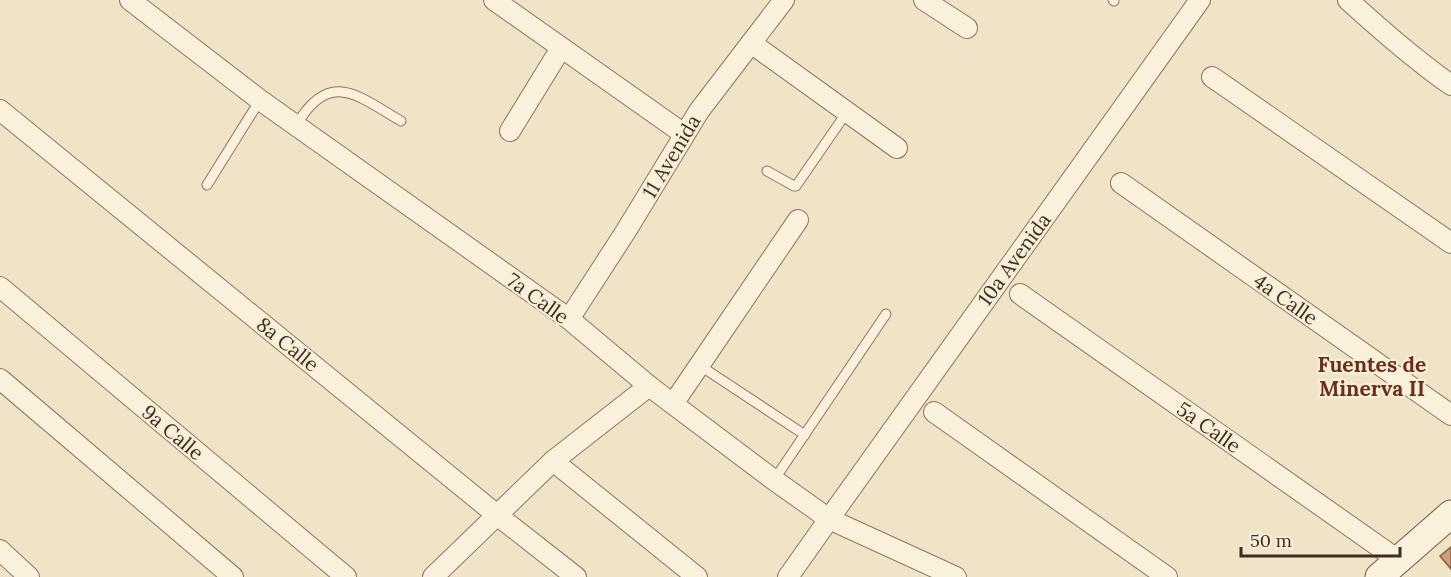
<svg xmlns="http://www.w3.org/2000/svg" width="1451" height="577" viewBox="0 0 1451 577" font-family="Lora,serif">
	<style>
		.building { fill: #cf9f7d; stroke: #8d5f41; stroke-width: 1.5 }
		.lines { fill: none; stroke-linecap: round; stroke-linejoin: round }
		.lane-casing { stroke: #8d765c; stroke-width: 11 }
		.street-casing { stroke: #8d765c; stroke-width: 22 }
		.secondary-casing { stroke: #6f573f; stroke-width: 29 }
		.lane { stroke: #faf1dc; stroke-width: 9 }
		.street { stroke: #faf1dc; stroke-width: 20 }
		.secondary { stroke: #faf1dc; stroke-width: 27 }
		.labels { text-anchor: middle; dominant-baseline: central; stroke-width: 4.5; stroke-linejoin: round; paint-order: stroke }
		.street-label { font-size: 20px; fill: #3d2e20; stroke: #f7eed8 }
		.neighbourhood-label { font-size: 21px; font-weight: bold; fill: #6b2e1e; stroke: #f7eed8 }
	</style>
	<rect width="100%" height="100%" fill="#f0e4c8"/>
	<!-- building -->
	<polygon class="building" points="1451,547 1451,569 1440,556"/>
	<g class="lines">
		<!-- lane casing -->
		<g class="lane-casing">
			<g id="lane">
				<polyline points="1113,0 1114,1"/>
				<path d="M 296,126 C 329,68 358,96 401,121"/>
				<polyline points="767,171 794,186 796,186 847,112"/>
				<polyline points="207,185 260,100"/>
				<polyline points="699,365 805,435"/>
				<polyline points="774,480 886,314"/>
			</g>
		</g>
		<!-- street casing -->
		<g class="street-casing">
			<g id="street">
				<polyline points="130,0 260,100 569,319 649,386 774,480 829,519 956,577"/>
				<polyline points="494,0 684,134"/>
				<polyline points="924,0 967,28"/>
				<path d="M 1348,0 C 1381,30 1414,59 1451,85"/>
				<polyline points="751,43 897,148"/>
				<polyline points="1212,77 1451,243"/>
				<polyline points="0,110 497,515 576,577"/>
				<polyline points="510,131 561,48"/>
				<polyline points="1121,183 1451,415"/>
				<polyline points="0,287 346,577"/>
				<polyline points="1020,294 1398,560"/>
				<polyline points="569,319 626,231 699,111 784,0"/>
				<polyline points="0,379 233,577"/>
				<polyline points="673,404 798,220"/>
				<polyline points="934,412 1167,577"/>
				<polyline points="553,461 697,577"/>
				<polyline points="0,550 29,577"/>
				<polyline points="433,577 553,461 649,386"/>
				<polyline points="788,577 829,519 1200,0"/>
			</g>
		</g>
		<!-- secondary casing -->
		<g class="secondary-casing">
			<polyline id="secondary" points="1379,577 1451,514"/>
		</g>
		<!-- lane -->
		<use href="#lane" class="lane"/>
		<!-- street -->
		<use href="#street" class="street"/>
		<!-- secondary -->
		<use href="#secondary" class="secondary"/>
	</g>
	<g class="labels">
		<!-- street labels -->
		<g class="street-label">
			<text transform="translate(671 156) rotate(-59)">11 Avenida</text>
			<text transform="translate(1014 259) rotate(-54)">10a Avenida</text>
			<text transform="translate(538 298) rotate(36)">7a Calle</text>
			<text transform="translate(1286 299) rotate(35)">4a Calle</text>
			<text transform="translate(288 344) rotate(39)">8a Calle</text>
			<text transform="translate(1209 427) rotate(35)">5a Calle</text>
			<text transform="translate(173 432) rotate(40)">9a Calle</text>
		</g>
		<!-- neighbourhood labels -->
		<g class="neighbourhood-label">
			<text x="1372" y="364">Fuentes de<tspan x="1372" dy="24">Minerva II</tspan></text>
		</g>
	</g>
	<!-- scale -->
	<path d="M1241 547v9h159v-9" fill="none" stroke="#3d2e20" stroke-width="3"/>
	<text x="1250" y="547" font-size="18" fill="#3d2e20" stroke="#f7eed8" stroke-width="4.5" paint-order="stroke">50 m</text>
</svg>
